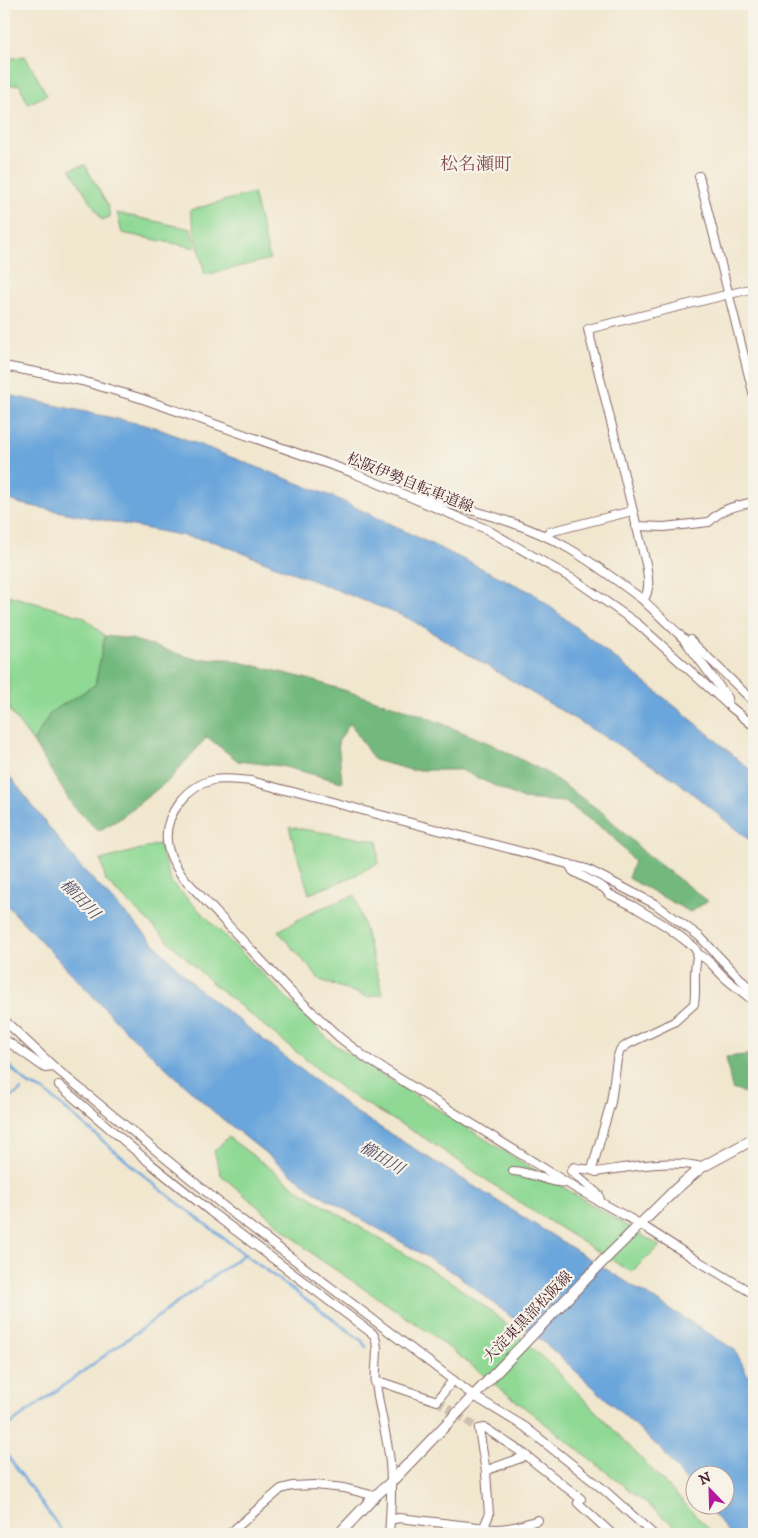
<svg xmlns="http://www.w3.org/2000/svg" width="758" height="1538" viewBox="0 0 758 1538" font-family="'IM FELL DW Pica','Noto Serif JP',serif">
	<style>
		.green { fill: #8fd994; stroke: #6c7c60 }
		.forest { fill: #73b97e; stroke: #5e6c54 }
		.water { fill: #6aa6db; stroke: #5a6283 }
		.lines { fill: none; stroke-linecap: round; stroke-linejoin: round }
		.stream { stroke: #6aa6db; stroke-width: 2.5 }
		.street-tunnel { stroke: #d0bfae; stroke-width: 8; stroke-dasharray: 8 4; stroke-linecap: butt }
		.street-casing { stroke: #846564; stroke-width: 10 }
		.secondary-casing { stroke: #846564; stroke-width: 12 }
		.street { stroke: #fff; stroke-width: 8 }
		.secondary { stroke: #fff; stroke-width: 10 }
		.labels { text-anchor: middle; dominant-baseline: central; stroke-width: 4.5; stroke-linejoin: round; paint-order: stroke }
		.street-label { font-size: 15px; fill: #4a1f2b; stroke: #f7f3e8 }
		.water-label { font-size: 16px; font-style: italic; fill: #554e69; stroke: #f7f3e8 }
		.quarter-label { font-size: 18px; fill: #834d52; stroke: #f7f3e8 }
	</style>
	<rect width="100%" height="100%" fill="#f7f3e8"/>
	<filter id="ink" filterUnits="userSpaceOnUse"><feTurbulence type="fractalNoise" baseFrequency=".02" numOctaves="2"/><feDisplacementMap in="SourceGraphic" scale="10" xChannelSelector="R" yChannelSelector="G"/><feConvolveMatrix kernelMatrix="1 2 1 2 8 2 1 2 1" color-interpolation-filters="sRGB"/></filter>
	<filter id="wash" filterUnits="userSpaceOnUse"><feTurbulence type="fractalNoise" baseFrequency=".0096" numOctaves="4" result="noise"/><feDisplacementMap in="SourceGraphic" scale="20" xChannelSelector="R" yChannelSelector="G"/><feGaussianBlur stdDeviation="1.12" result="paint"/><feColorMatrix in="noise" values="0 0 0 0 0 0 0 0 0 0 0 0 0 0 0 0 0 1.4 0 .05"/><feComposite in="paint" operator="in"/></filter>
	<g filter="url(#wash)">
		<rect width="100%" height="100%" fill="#f1e7cf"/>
		<!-- green -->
		<g class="green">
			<polygon points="25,56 47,95 28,104 19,84 10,86 4,60"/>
			<polygon points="85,165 108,206 110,217 102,220 70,169"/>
			<polygon points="253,193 270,259 205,275 190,210"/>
			<polygon points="117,213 191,229 196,248 122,233"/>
			<polygon points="4,594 84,617 105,636 95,685 51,712 33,742 10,711 8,675 4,672"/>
			<polygon points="289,827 378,841 378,863 352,877 309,894"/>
			<polygon points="159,844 171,882 332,1043 520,1161 660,1246 631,1272 531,1210 426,1139 346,1092 214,985 106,881 101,860"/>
			<polygon points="355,895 383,994 368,997 320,980 278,931 316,910"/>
			<polygon points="228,1137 302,1192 451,1282 498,1317 553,1367 714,1534 685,1534 430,1333 315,1256 221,1175 214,1151"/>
		</g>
		<!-- forest -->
		<g class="forest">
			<polygon points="105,636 131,639 195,659 228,659 308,679 414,712 491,744 547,773 603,813 647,855 708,901 690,912 628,878 634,861 611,835 565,802 523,799 461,770 411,770 374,760 350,723 338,742 342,782 281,766 238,761 207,737 170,779 118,820 98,831 73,806 33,742 51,712 95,685"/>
			<polygon points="754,1054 754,1096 732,1089 726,1057"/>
		</g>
		<!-- water -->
		<g class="water">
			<polygon points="4,394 154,427 336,498 533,593 692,720 754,773 754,844 676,780 408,618 215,542 21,504 4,498"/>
			<polygon points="4,769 77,863 195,986 354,1111 735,1350 754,1387 754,1534 730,1534 707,1506 726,1506 726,1476 696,1476 695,1492 662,1450 546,1344 456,1274 312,1190 215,1113 124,1029 4,902"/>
		</g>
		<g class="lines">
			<!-- stream -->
			<g class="stream">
				<polyline points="4,1061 28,1084 44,1091 155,1185 244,1254 361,1340 366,1347"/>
				<polyline points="4,1103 21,1090"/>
				<polyline points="4,1429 244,1254"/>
				<polyline points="4,1451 64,1534"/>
			</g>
		</g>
	</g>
	<g filter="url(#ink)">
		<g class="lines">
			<!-- street-tunnel -->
			<polyline class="street-tunnel" points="437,1401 479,1429"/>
			<!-- street casing -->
			<g class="street-casing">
				<g id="street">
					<polyline points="699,176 754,396"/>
					<polyline points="4,366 82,381 140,398 351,472 486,529 578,582 638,624 727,704 754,726"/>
					<path d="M 416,498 L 424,497 C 473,511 524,522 568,548 C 594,563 619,582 643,600"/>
					<path d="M 636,526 L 664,527 L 709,522 C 722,508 736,506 754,502"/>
					<polyline points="544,536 549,532 632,511"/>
					<polyline points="690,640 754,702"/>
					<path d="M 727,704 L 728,698 L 683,638 L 643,600 C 651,591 648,575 646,564 L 588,329 L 754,288"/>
					<polyline points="569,864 573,871 604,888 609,894 633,906 666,926 694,947 698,954"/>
					<path d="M 754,993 L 699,936 L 655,904 L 587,869 L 251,781 C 239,780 226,778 213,780 C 188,786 164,814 167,841 C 168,854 175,865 182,876 L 290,991 L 339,1037 L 366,1058 L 577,1189 L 640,1224 L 693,1258 L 754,1294"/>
					<polyline points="4,1020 54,1067 226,1208 474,1396 525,1427 603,1489 653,1534"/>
					<polyline points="4,1039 45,1068 54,1067"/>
					<path d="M 59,1085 L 151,1164 L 211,1212 L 373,1334 C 381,1345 374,1368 376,1383 C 379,1409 387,1435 390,1462 C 392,1486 391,1510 389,1534"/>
					<path d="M 592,1169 L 611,1102 L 617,1059 L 620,1050 L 628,1044 L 674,1022 L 694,1004 C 697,987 692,971 698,954 C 709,959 714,967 722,975 C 732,985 744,992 754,1002"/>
					<path d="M 513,1171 C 532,1172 548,1183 567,1183"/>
					<path d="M 600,1201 L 599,1195 L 571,1171 L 574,1167 C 581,1170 589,1168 596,1172 C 631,1167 667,1159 702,1167"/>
					<polyline points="375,1382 384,1383 437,1401 453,1380"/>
					<polyline points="486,1472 490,1469 521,1458 524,1454"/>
					<path d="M 390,1520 L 399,1518 L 478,1527 C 499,1532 518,1527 538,1520"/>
					<polyline points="229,1534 281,1489 292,1486 315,1485 344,1488 375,1496"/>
					<polyline points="481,1534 489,1515 486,1472 479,1429 485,1428 524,1454 581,1499 578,1503 612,1534"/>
				</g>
			</g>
			<!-- secondary casing -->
			<g class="secondary-casing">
				<polyline id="secondary" points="339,1534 375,1496 390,1483 605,1259 677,1188 702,1167 754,1139"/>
			</g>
			<!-- street -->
			<use href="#street" class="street"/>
			<!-- secondary -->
			<use href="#secondary" class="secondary"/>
		</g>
	</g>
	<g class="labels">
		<!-- street labels -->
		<g class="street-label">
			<text transform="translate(410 483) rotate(22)">松阪伊勢自転車道線</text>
			<text transform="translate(528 1317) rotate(-46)">大淀東黒部松阪線</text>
		</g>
		<!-- water labels -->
		<g class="water-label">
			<text transform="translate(80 899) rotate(46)">櫛田川</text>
			<text transform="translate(382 1158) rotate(31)">櫛田川</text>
		</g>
		<!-- quarter labels -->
		<g class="quarter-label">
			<text x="476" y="165">松名瀬町</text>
		</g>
	</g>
	<!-- margin -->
	<rect width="758" height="1538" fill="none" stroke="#f7f3e8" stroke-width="20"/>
	<!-- north arrow -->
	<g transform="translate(710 1490) rotate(337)"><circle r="24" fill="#f7f3e8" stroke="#b29e9c"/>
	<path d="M0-4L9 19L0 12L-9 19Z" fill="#b5179e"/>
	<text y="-8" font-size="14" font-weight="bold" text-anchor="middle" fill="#4a1f2b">N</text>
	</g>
</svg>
